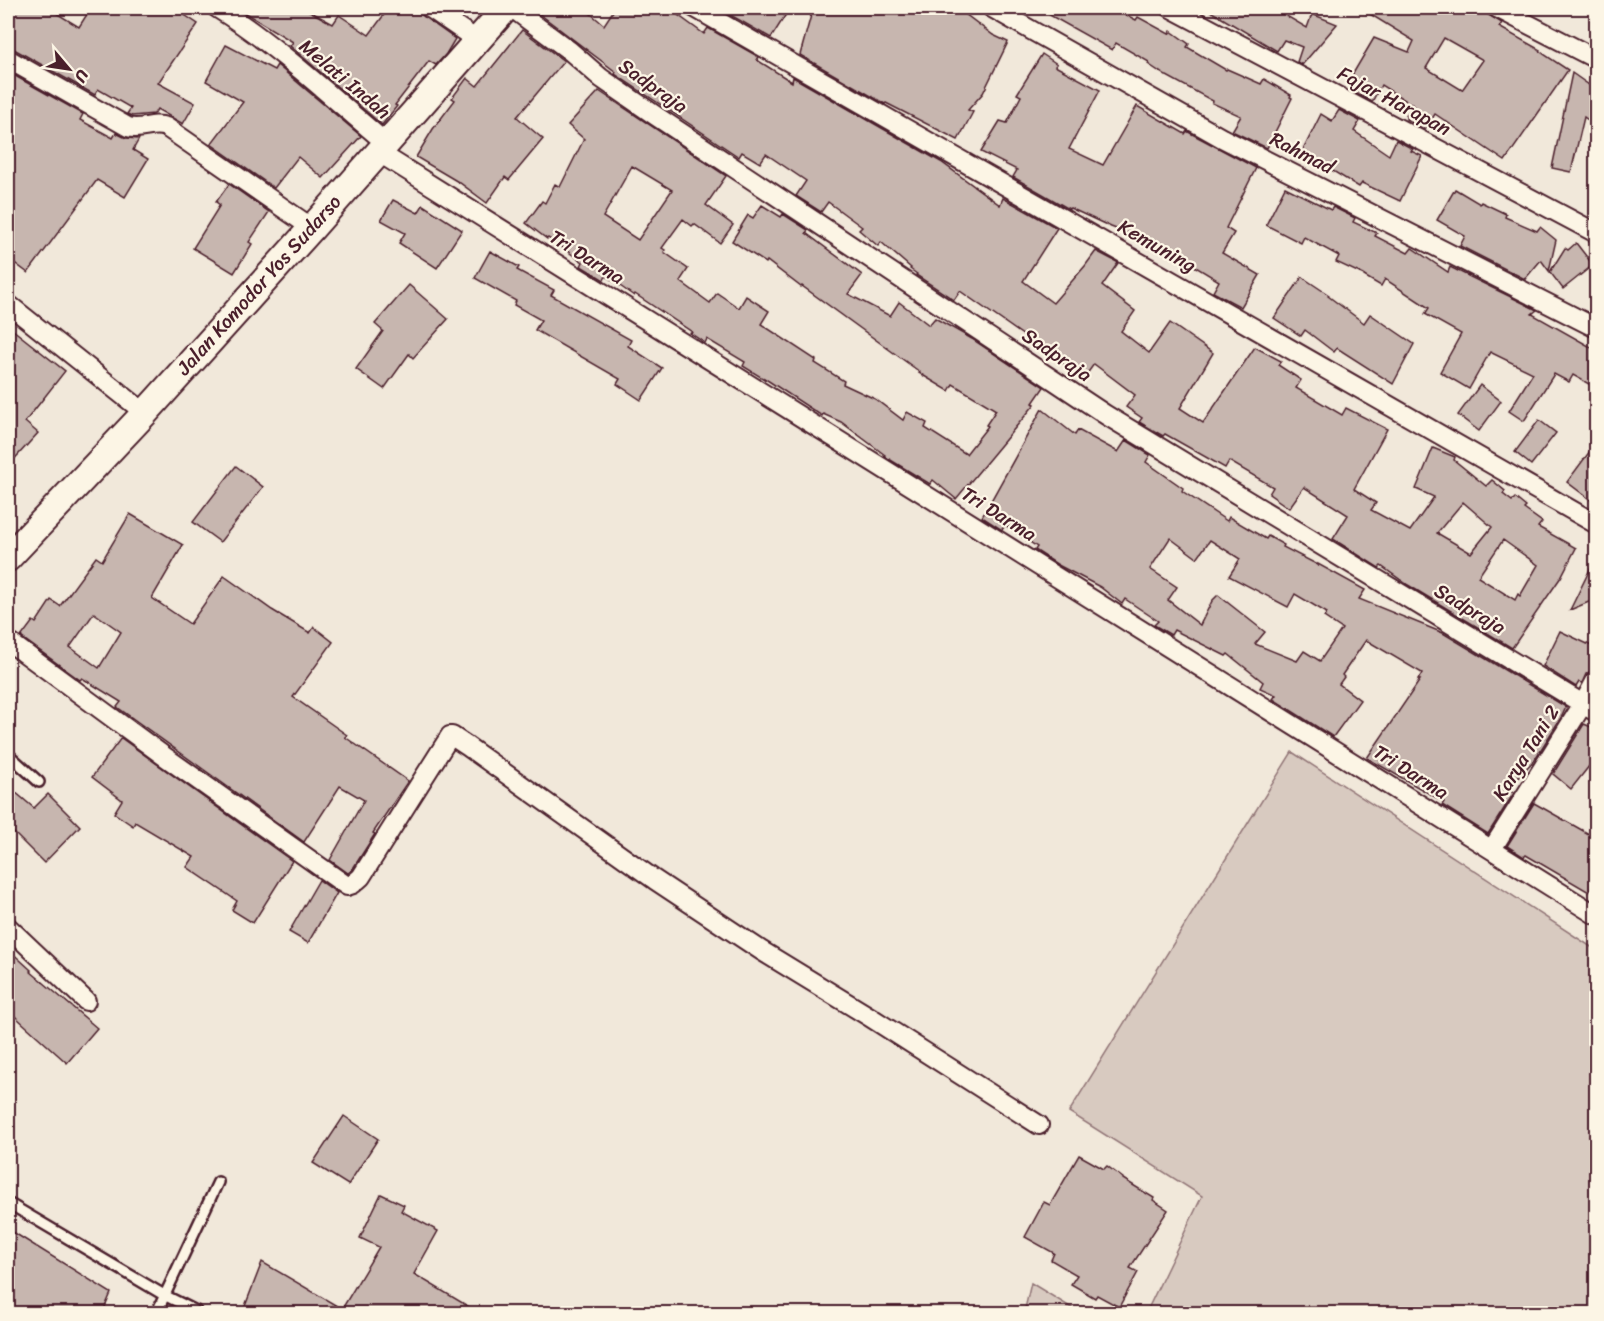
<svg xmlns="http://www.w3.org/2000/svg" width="1604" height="1321" viewBox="0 0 1604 1321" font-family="Sriracha,sans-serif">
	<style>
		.grass { fill: #d8cac0; stroke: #917476; stroke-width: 1.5 }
		.building { fill: #c7b6af; stroke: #4a1f2b; stroke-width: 1.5; fill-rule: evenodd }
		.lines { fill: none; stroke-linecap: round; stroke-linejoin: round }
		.lane-casing { stroke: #4a1f2b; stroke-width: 14 }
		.street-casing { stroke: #4a1f2b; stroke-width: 22 }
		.secondary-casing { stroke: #4a1f2b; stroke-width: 30 }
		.lane { stroke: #fcf5e5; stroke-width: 9 }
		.street { stroke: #fcf5e5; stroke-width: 18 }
		.secondary { stroke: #fcf5e5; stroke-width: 26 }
		.labels { text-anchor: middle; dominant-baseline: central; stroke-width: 4.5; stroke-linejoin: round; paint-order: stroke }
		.street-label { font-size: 20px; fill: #4a1f2b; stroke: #fcf5e5 }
	</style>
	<rect width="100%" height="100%" fill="#f1e8da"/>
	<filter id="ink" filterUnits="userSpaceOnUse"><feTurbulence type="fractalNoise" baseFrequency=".0167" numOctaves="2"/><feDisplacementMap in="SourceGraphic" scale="12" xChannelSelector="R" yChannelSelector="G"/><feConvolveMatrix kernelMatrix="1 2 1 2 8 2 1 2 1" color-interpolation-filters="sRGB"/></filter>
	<g filter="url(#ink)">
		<!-- grass -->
		<g class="grass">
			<polygon points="1292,752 1596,950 1596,1313 1146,1313 1202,1196 1069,1112"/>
			<polygon points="1031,1283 1080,1313 1024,1313"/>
		</g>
		<!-- building -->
		<g class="building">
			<polygon points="8,8 48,8 79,27 91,8 174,8 198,24 158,83 195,103 183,124 157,109 154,114 132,116 127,114 131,108 98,89 95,95 14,49 8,48"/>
			<polygon points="237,8 304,8 333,24 339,15 369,35 389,8 419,8 420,13 424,17 455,39 446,54 436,65 429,61 395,105 397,106 382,125 290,46 293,42"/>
			<path d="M 541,8 L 584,8 L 604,25 L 615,8 L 668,8 L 704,34 L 708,28 L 759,57 L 757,60 L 792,82 L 793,77 L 941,162 L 1000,205 L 1003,198 L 1057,228 L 1023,281 L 1053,303 L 1085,266 L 1096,251 L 1117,262 L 1118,263 L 1102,286 L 1135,311 L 1121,331 L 1149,353 L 1170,323 L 1213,353 L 1180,408 L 1203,423 L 1255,347 L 1281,361 L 1278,365 L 1301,380 L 1296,388 L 1342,415 L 1346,408 L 1387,429 L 1354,489 L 1376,503 L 1371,510 L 1410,531 L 1434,497 L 1416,489 L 1433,448 L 1455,457 L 1454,460 L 1486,486 L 1492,480 L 1505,491 L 1503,494 L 1512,501 L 1515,498 L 1526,507 L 1524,509 L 1542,522 L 1538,527 L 1576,548 L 1561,577 L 1512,648 L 1408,585 L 1381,566 L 1379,568 L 1333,539 L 1348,515 L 1304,487 L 1289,508 L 1269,494 L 1273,487 L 1229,461 L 1225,468 L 1165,434 L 1163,436 L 1139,422 L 1142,418 L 1126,407 L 1135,395 L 1094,364 L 1084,378 L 960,291 L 954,300 L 916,275 L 917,274 L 910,269 L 911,268 L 881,242 L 878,246 L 859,230 L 862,227 L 828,202 L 821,212 L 796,196 L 806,181 L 766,154 L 760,163 L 742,152 L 739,157 L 615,74 L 616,72 L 537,12 ZM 1463,502 L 1492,527 L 1471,553 L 1437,533 ZM 1503,540 L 1538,565 L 1520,596 L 1518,594 L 1515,600 L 1478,577 Z"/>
			<polygon points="721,8 790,8 771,38 720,9"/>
			<polygon points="813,8 957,8 993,35 1008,42 983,93 968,110 973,112 958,140 886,103 885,104 800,55"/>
			<polygon points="1037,8 1113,8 1136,20 1138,17 1169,34 1171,31 1189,44 1187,47 1226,70 1227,69 1261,84 1264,79 1291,95 1290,97 1292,98 1267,148 1232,131 1241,116 1212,103 1213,101 1167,76 1166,76 1148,64 1149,62 1116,43 1112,50"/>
			<polygon points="1205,8 1273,8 1307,28 1312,14 1337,24 1302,65 1297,62 1302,47 1284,40 1277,51"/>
			<path d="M 1360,8 L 1477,8 L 1502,23 L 1499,27 L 1540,50 L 1539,51 L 1568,70 L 1505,161 L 1435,114 L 1425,130 L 1406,119 L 1406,116 L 1413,105 L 1381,85 L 1372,102 L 1351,91 L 1354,86 L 1348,82 L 1374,38 L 1409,52 L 1414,41 ZM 1444,38 L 1483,60 L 1462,90 L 1426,68 Z"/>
			<polygon points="522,30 564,61 517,117 543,139 509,180 505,177 487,203 460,183 416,157 433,129 455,100 452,98 467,78 477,86"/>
			<polygon points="226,45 274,70 277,65 361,136 323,178 298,157 274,188 211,144 243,102 206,81"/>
			<polygon points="1042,54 1057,64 1055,66 1100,90 1069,149 1103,165 1137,106 1185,134 1187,131 1188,132 1256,168 1226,228 1234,233 1222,253 1260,275 1241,307 1213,292 1219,281 1151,240 1150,242 1111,227 1070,208 1069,209 1013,177 1017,170 981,152 1000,121 1007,123 1021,96 1017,94"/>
			<polygon points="8,72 83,114 80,120 113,138 116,133 126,138 139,139 133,150 148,159 125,197 97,180 28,273 8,258"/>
			<polygon points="1572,73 1596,90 1596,126 1584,117 1571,172 1552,168"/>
			<path d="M 599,91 L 726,176 L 706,205 L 733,225 L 720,243 L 694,224 L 692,226 L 683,219 L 662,248 L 665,250 L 664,252 L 688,269 L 680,281 L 710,303 L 717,293 L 739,308 L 746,296 L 769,311 L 761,324 L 816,360 L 815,363 L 844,381 L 843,384 L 875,399 L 903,420 L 907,412 L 927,423 L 925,428 L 966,454 L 988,426 L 986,425 L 996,410 L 953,384 L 949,391 L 919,373 L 920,372 L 802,286 L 801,287 L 767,261 L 766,263 L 732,241 L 748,215 L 753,218 L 762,205 L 781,217 L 783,214 L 808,230 L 806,233 L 862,275 L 848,294 L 890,316 L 899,302 L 929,325 L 935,318 L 972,339 L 1044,387 L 1033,403 L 1035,404 L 956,499 L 933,480 L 930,484 L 884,456 L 885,455 L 841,422 L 823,414 L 822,416 L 764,378 L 764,379 L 743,366 L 745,362 L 707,339 L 705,343 L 690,333 L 692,332 L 635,294 L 634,296 L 606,276 L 604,280 L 581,266 L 583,262 L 548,238 L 547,239 L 526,223 L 542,201 L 545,203 L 555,184 L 560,187 L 584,139 L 568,125 ZM 632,166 L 672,190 L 638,240 L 603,217 Z"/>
			<polygon points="1339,110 1360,121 1354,131 1389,155 1396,140 1413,149 1411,151 1422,156 1400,201 1362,183 1359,187 1302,152 1321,114 1332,121"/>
			<polygon points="229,184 269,212 249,242 252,244 234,273 193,248 220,205 216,202"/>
			<polygon points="1285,187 1331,210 1333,207 1355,218 1353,222 1377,233 1375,236 1408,253 1412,248 1448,272 1450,267 1537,310 1532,314 1596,350 1596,388 1573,375 1569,382 1554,374 1524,421 1509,411 1533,373 1490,352 1469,389 1440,372 1461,334 1425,314 1429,308 1385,279 1381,286 1364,276 1364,275 1336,262 1339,256 1304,237 1301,243 1266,225"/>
			<polygon points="1455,189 1480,204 1481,202 1506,214 1505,217 1537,231 1540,227 1556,240 1549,271 1541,260 1525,279 1460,246 1465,236 1437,220"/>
			<polygon points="393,200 418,213 423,205 462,230 437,268 399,243 405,233 381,220"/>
			<polygon points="1576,243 1593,265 1563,289 1550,272 1565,248 1568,250"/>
			<polygon points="490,251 519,267 517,270 554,290 551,295 631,340 628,346 662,368 641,400 617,384 620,379 535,330 541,320 514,305 516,301 475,278"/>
			<polygon points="1302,277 1329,295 1328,296 1364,323 1370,314 1414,344 1393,384 1337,348 1334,352 1305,330 1301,336 1274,318"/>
			<polygon points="409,285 448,319 413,358 409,354 384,389 356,369 383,331 375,324"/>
			<polygon points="8,326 65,371 25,422 38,433 8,466"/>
			<polygon points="1480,385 1501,401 1479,431 1458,415"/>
			<path d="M 1042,409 L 1075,435 L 1078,430 L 1118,452 L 1126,440 L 1150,455 L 1146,462 L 1183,488 L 1182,491 L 1227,521 L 1229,517 L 1266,539 L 1268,536 L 1284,545 L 1283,547 L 1318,565 L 1318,564 L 1365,590 L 1359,599 L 1443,633 L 1566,707 L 1562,716 L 1535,759 L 1508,789 L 1514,793 L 1488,834 L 1442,805 L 1444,802 L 1367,758 L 1420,680 L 1418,680 L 1422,673 L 1366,640 L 1342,675 L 1344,677 L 1339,684 L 1360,700 L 1333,737 L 1273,699 L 1276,695 L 1260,688 L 1263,682 L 1228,654 L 1226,656 L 1174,630 L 1171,635 L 1154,625 L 1158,621 L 1125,599 L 1122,604 L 1100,587 L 1058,565 L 1035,550 L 1037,547 L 1005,525 L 1002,530 L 982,517 ZM 1170,538 L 1197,558 L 1210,540 L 1240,559 L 1229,576 L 1288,607 L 1295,594 L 1327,613 L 1324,617 L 1342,629 L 1320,661 L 1304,651 L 1297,661 L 1255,644 L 1265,632 L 1218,595 L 1212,601 L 1200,625 L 1168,600 L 1177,587 L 1150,569 Z"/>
			<polygon points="1539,420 1556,433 1531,465 1515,452"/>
			<polygon points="1596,443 1596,504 1567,482"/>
			<polygon points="236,466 263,487 220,542 193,522"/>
			<path d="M 130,514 L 183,545 L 152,598 L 190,624 L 224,576 L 272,610 L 310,633 L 314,627 L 333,642 L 293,697 L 347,735 L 345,737 L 408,781 L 373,833 L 375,834 L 352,870 L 348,873 L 330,860 L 364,800 L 340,786 L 304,842 L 117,707 L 121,702 L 82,678 L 80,680 L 21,637 L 33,621 L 36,623 L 51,600 L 60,606 L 96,557 L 102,561 ZM 94,613 L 121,632 L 99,668 L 70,647 Z"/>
			<polygon points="1596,557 1596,599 1570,610"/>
			<polygon points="1560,631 1596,648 1596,664 1594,669 1586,674 1582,683 1579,682 1576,687 1543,666"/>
			<polygon points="1584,724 1596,729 1596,767 1590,765 1571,789 1553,774"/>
			<polygon points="121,738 292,861 253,923 232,910 237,901 187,867 194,857 135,822 133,826 114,813 122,800 92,777"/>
			<polygon points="8,786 34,808 48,794 80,826 44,863 8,827"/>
			<polygon points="1534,803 1596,838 1596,880 1589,892 1526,855 1524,857 1507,846"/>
			<polygon points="319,880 337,893 308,943 289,932"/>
			<polygon points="8,949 31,970 30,971 97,1028 67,1063 8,1010"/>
			<polygon points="344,1116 378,1139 348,1185 313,1163"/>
			<polygon points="1079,1155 1104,1169 1107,1166 1123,1178 1123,1179 1154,1198 1153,1200 1168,1210 1130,1268 1138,1272 1119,1307 1097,1295 1095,1298 1071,1284 1077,1275 1051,1260 1054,1253 1025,1237 1044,1202 1050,1205"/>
			<polygon points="381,1194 404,1205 401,1211 438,1231 414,1274 481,1314 242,1314 262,1262 342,1309 379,1247 360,1238"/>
			<polygon points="8,1229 111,1293 102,1314 8,1314"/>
		</g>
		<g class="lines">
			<!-- lane casing -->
			<g class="lane-casing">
				<g id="lane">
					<polyline points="8,754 39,782"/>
					<polyline points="8,1203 164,1295 196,1311"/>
					<polyline points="156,1314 218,1182"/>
				</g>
			</g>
			<!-- street casing -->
			<g class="street-casing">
				<g id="street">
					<path d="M 217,8 C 278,46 331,97 386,143"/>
					<polyline points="430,8 478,41"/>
					<polyline points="512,8 570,51 601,78 656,116 1106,415 1596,712"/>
					<polyline points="695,8 1596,524"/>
					<polyline points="992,8 1222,138 1596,328"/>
					<polyline points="1171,8 1596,233"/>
					<polyline points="1497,8 1596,59"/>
					<path d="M 8,59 L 128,127 C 142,131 152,122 166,127 L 312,228"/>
					<polyline points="378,152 1596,915"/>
					<polyline points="8,304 145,413"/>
					<polyline points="8,641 164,756 347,886 353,884 361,877 450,736 452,736 467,746 655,880 762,951 870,1017 1039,1125"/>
					<polyline points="1492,849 1583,704 1596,680"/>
					<polyline points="8,927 86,1001"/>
				</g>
			</g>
			<!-- secondary casing -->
			<g class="secondary-casing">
				<polyline id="secondary" points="8,558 145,413 312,228 506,8"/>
			</g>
			<!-- lane -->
			<use href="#lane" class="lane"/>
			<!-- street -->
			<use href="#street" class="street"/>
			<!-- secondary -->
			<use href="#secondary" class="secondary"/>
		</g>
	</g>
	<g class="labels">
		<!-- street labels -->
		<g class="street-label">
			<text transform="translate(345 79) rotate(40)">Melati Indah</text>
			<text transform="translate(653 86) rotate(35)">Sadpraja</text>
			<text transform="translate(1394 101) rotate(28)">Fajar Harapan</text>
			<text transform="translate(1302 153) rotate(27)">Rahmad</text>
			<text transform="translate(1157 246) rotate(30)">Kemuning</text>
			<text transform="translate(587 257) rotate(32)">Tri Darma</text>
			<text transform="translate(259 285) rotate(-48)">Jalan Komodor Yos Sudarso</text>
			<text transform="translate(1057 355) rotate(34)">Sadpraja</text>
			<text transform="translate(999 514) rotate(32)">Tri Darma</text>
			<text transform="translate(1470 609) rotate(31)">Sadpraja</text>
			<text transform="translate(1526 753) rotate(-58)">Karya Tani 2</text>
			<text transform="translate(1411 772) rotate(32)">Tri Darma</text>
		</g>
	</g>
	<!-- margin -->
	<rect width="1604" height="1321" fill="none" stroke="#fcf5e5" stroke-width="30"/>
	<rect x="15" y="15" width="1574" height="1291" fill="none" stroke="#4a1f2b" stroke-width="2" filter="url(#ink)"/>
	<!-- north arrow -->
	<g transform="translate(69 69) rotate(119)" stroke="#fcf5e5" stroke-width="4.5" paint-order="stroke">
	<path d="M0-4.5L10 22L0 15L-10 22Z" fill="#4a1f2b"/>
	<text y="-9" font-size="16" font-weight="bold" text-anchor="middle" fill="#4a1f2b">U</text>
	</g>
</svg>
